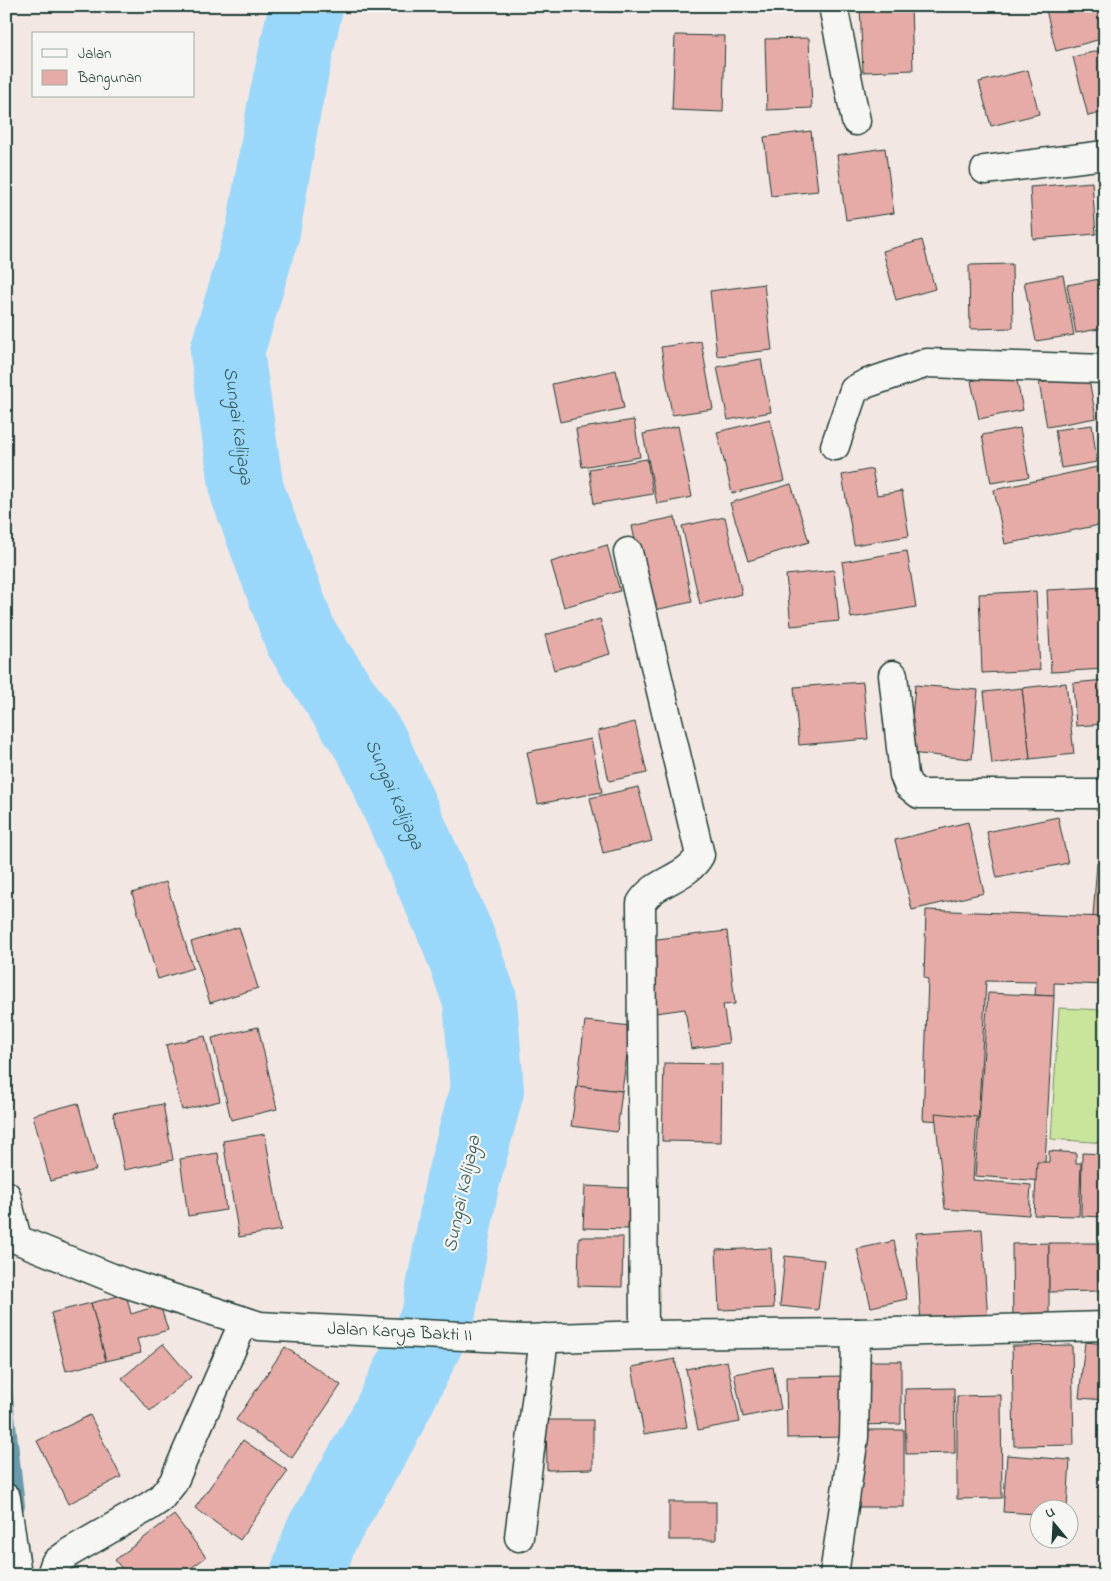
<svg xmlns="http://www.w3.org/2000/svg" width="1111" height="1581" viewBox="0 0 1111 1581" font-family="'Indie Flower',sans-serif">
	<style>
		.pitch { fill: #c9e49b; stroke: #749068 }
		.lines { fill: none; stroke-linecap: round; stroke-linejoin: round }
		.stream { stroke: #689aab; stroke-width: 12 }
		.river { stroke: #99d8fa; stroke-width: 74 }
		.building { fill: #e6aba7; stroke: #1f3d34 }
		.street-casing { stroke: #1f3d34; stroke-width: 31 }
		.secondary-casing { stroke: #1f3d34; stroke-width: 31 }
		.street { stroke: #f6f6f2; stroke-width: 28 }
		.secondary { stroke: #f6f6f2; stroke-width: 28 }
		.labels { text-anchor: middle; dominant-baseline: central; stroke-width: 4.5; stroke-linejoin: round; paint-order: stroke }
		.street-label { font-size: 18px; fill: #1f3d34; stroke: #f6f6f2 }
		.water-label { font-size: 19px; font-style: italic; fill: #375c5c; stroke: #f6f6f2 }
	</style>
	<rect width="100%" height="100%" fill="#f3e7e3"/>
	<filter id="ink" filterUnits="userSpaceOnUse"><feTurbulence type="fractalNoise" baseFrequency=".02" numOctaves="2"/><feDisplacementMap in="SourceGraphic" scale="10" xChannelSelector="R" yChannelSelector="G"/><feConvolveMatrix kernelMatrix="1 2 1 2 8 2 1 2 1" color-interpolation-filters="sRGB"/></filter>
	<g filter="url(#ink)">
		<!-- pitch -->
		<polygon class="pitch" points="1059,1008 1105,1010 1105,1143 1051,1139"/>
		<g class="lines">
			<!-- stream -->
			<polyline class="stream" points="6,1389 19,1506"/>
			<!-- river -->
			<path class="river" id="s1" d="M 306,6 L 284,108 L 263,231 L 227,352 L 247,491 L 301,638 L 372,745 L 457,936 L 480,1000 L 487,1090 L 462,1184 L 438,1317 L 384,1426 L 321,1535 L 307,1575"/>
		</g>
		<!-- building -->
		<g class="building">
			<polygon points="608,6 680,6 680,10 608,12"/>
			<polygon points="860,6 911,6 913,70 863,72"/>
			<polygon points="948,6 984,6 948,11"/>
			<polygon points="1045,6 1105,6 1105,38 1056,51"/>
			<polygon points="675,35 725,36 723,112 672,110"/>
			<polygon points="809,38 812,108 767,110 765,39"/>
			<polygon points="1105,49 1105,112 1088,116 1073,57"/>
			<polygon points="1028,70 1039,114 991,126 979,82"/>
			<polygon points="811,131 818,191 771,196 764,137"/>
			<polygon points="885,148 894,213 846,220 837,155"/>
			<polygon points="1092,182 1096,234 1033,239 1030,187"/>
			<polygon points="922,240 935,289 896,300 883,251"/>
			<polygon points="1012,264 1013,328 970,329 969,265"/>
			<polygon points="1063,275 1074,335 1036,341 1024,282"/>
			<polygon points="1105,278 1105,328 1076,333 1067,285"/>
			<polygon points="764,284 772,350 717,356 710,291"/>
			<polygon points="701,341 713,409 672,415 661,347"/>
			<polygon points="761,359 771,412 728,420 717,367"/>
			<polygon points="616,370 624,408 560,422 552,384"/>
			<polygon points="1015,371 1023,410 979,419 971,381"/>
			<polygon points="1088,374 1096,418 1047,427 1039,383"/>
			<polygon points="770,419 785,481 732,493 717,432"/>
			<polygon points="634,420 640,457 582,467 576,429"/>
			<polygon points="1092,425 1097,462 1061,468 1055,430"/>
			<polygon points="678,426 692,497 657,504 643,434"/>
			<polygon points="1020,428 1029,477 991,483 982,435"/>
			<polygon points="647,459 653,494 594,504 589,469"/>
			<polygon points="1097,467 1105,503 1105,524 1005,544 994,490"/>
			<polygon points="872,469 877,495 902,491 909,536 854,545 842,475"/>
			<polygon points="791,484 809,542 748,561 730,503"/>
			<polygon points="675,517 692,602 650,611 632,526"/>
			<polygon points="725,517 742,594 700,604 682,526"/>
			<polygon points="1104,528 1105,528 1105,571 1101,571"/>
			<polygon points="607,545 620,591 564,607 551,562"/>
			<polygon points="907,551 916,607 851,618 842,562"/>
			<polygon points="834,570 839,621 791,626 786,575"/>
			<polygon points="1105,587 1105,669 1051,672 1047,590"/>
			<polygon points="1036,591 1040,670 982,673 979,594"/>
			<polygon points="600,619 610,654 554,670 545,635"/>
			<polygon points="1105,680 1105,724 1076,726 1073,683"/>
			<polygon points="863,682 868,739 799,745 794,687"/>
			<polygon points="1066,683 1074,754 1030,759 1022,688"/>
			<polygon points="915,685 978,690 972,759 909,753"/>
			<polygon points="1022,688 1030,759 992,764 984,692"/>
			<polygon points="635,722 647,773 609,781 598,731"/>
			<polygon points="591,739 602,792 538,804 527,752"/>
			<polygon points="638,787 652,841 603,853 590,798"/>
			<polygon points="1058,817 1068,863 997,878 987,832"/>
			<polygon points="968,822 984,893 912,910 895,840"/>
			<polygon points="1097,863 1105,863 1105,931 1092,930"/>
			<polygon points="166,882 193,968 158,979 132,893"/>
			<polygon points="926,910 1105,917 1105,985 1054,983 1054,996 1035,995 1036,982 986,981 978,1122 923,1120 928,979 924,978"/>
			<polygon points="239,927 258,988 210,1003 191,942"/>
			<polygon points="727,931 735,1004 723,1005 729,1043 691,1049 685,1009 656,1013 648,940"/>
			<polygon points="988,993 1054,996 1044,1181 975,1176"/>
			<polygon points="585,1021 631,1026 622,1091 577,1086"/>
			<polygon points="258,1027 277,1109 231,1120 212,1038"/>
			<polygon points="205,1036 220,1101 182,1110 166,1045"/>
			<polygon points="664,1063 722,1064 721,1142 662,1141"/>
			<polygon points="577,1086 622,1091 617,1132 571,1126"/>
			<polygon points="78,1103 96,1170 50,1181 33,1115"/>
			<polygon points="163,1104 173,1160 124,1170 113,1113"/>
			<polygon points="935,1113 977,1117 973,1180 1031,1185 1029,1215 945,1209"/>
			<polygon points="265,1134 281,1230 239,1237 223,1141"/>
			<polygon points="1049,1151 1076,1153 1076,1163 1081,1163 1079,1216 1034,1215 1037,1162 1049,1162"/>
			<polygon points="218,1153 226,1210 188,1216 180,1159"/>
			<polygon points="1082,1153 1105,1154 1105,1217 1081,1216"/>
			<polygon points="585,1186 630,1188 628,1229 583,1228"/>
			<polygon points="982,1229 988,1321 921,1325 916,1233"/>
			<polygon points="579,1237 623,1237 622,1287 578,1286"/>
			<polygon points="894,1241 907,1299 871,1307 857,1249"/>
			<polygon points="1105,1242 1105,1305 1101,1305 1097,1243"/>
			<polygon points="1049,1243 1049,1322 1013,1322 1012,1244"/>
			<polygon points="1049,1243 1097,1243 1098,1291 1049,1292"/>
			<polygon points="771,1248 774,1308 719,1310 716,1250"/>
			<polygon points="785,1256 824,1260 818,1310 780,1306"/>
			<polygon points="126,1294 131,1314 160,1305 168,1330 137,1339 141,1353 106,1361 91,1303"/>
			<polygon points="91,1303 106,1361 66,1371 51,1313"/>
			<polygon points="1085,1342 1105,1344 1105,1400 1079,1398"/>
			<polygon points="163,1344 191,1377 150,1411 122,1378"/>
			<polygon points="1072,1345 1074,1445 1014,1446 1012,1346"/>
			<polygon points="285,1347 341,1385 292,1458 236,1420"/>
			<polygon points="675,1359 687,1427 644,1434 632,1367"/>
			<polygon points="727,1361 740,1422 698,1430 686,1369"/>
			<polygon points="856,1361 901,1361 901,1424 857,1425"/>
			<polygon points="773,1367 781,1409 743,1417 734,1374"/>
			<polygon points="847,1376 847,1437 787,1438 786,1377"/>
			<polygon points="954,1388 955,1453 906,1454 905,1389"/>
			<polygon points="1001,1395 1002,1498 957,1499 957,1396"/>
			<polygon points="1104,1403 1105,1403 1105,1441 1101,1441"/>
			<polygon points="90,1415 121,1477 68,1504 37,1441"/>
			<polygon points="546,1420 593,1420 593,1469 547,1470"/>
			<rect x="859" y="1430" width="45" height="77"/>
			<polygon points="243,1440 288,1471 240,1540 195,1508"/>
			<polygon points="1007,1455 1070,1460 1067,1508 1038,1508 1038,1514 1003,1512"/>
			<rect x="669" y="1502" width="47" height="38"/>
			<polygon points="174,1515 206,1557 182,1575 127,1575 115,1560"/>
		</g>
		<g class="lines">
			<!-- street casing -->
			<g class="street-casing">
				<g id="street">
					<polyline points="833,6 856,121"/>
					<polyline points="985,170 1105,155"/>
					<polyline points="835,446 854,390 865,384 927,363 1105,369"/>
					<path d="M 628,552 L 700,855 C 687,879 655,880 641,903 L 644,1335"/>
					<polyline points="893,675 904,775 908,785 919,794 1105,794"/>
					<polyline points="6,1195 17,1239"/>
					<polyline points="6,1498 17,1575"/>
					<polyline points="519,1537 544,1338"/>
					<polyline points="51,1575 55,1563 70,1552 148,1507 160,1499 173,1483 244,1321"/>
					<polyline points="834,1575 854,1437 856,1333"/>
				</g>
			</g>
			<!-- secondary casing -->
			<g class="secondary-casing">
				<g id="secondary">
					<path id="s2" d="M 6,1235 L 125,1283 L 260,1326 L 276,1327 L 525,1339 L 644,1335 L 856,1333 L 1105,1326"/>
				</g>
			</g>
			<!-- street -->
			<use href="#street" class="street"/>
			<!-- secondary -->
			<use href="#secondary" class="secondary"/>
		</g>
	</g>
	<g class="labels">
		<!-- street labels -->
		<g class="street-label">
			<text stroke="none"><textPath href="#s2" startOffset="410">Jalan Karya Bakti II</textPath></text>
		</g>
		<!-- water labels -->
		<g class="water-label">
			<text stroke="none"><textPath href="#s1" startOffset="430">Sungai Kalijaga</textPath></text>
			<text stroke="none"><textPath href="#s1" startOffset="835">Sungai Kalijaga</textPath></text>
			<text transform="translate(463 1194) rotate(-78)">Sungai Kalijaga</text>
		</g>
	</g>
	<!-- margin -->
	<rect width="1111" height="1581" fill="none" stroke="#f6f6f2" stroke-width="25"/>
	<rect x="12" y="12" width="1086" height="1556" fill="none" stroke="#1f3d34" stroke-width="2" filter="url(#ink)"/>
	<!-- legend -->
	<rect x="32" y="32" width="162" height="65" fill="#f6f6f2" stroke="#a0aca6"/>
	<rect x="42" y="49" width="25" height="8" fill="#f6f6f2" stroke="#a0aca6"/>
	<text x="78" y="58" font-size="15" fill="#1f3d34">Jalan</text>
	<rect x="42" y="70" width="25" height="15" fill="#e6aba7" stroke="#a0aca6"/>
	<text x="78" y="82" font-size="15" fill="#1f3d34">Bangunan</text>
	<!-- north arrow -->
	<g transform="translate(1054 1524) rotate(342)"><circle r="24" fill="#f6f6f2" stroke="#a0aca6"/>
	<path d="M0-4L9 19L0 12L-9 19Z" fill="#1f3d34"/>
	<text y="-8" font-size="14" font-weight="bold" text-anchor="middle" fill="#1f3d34">U</text>
	</g>
</svg>
